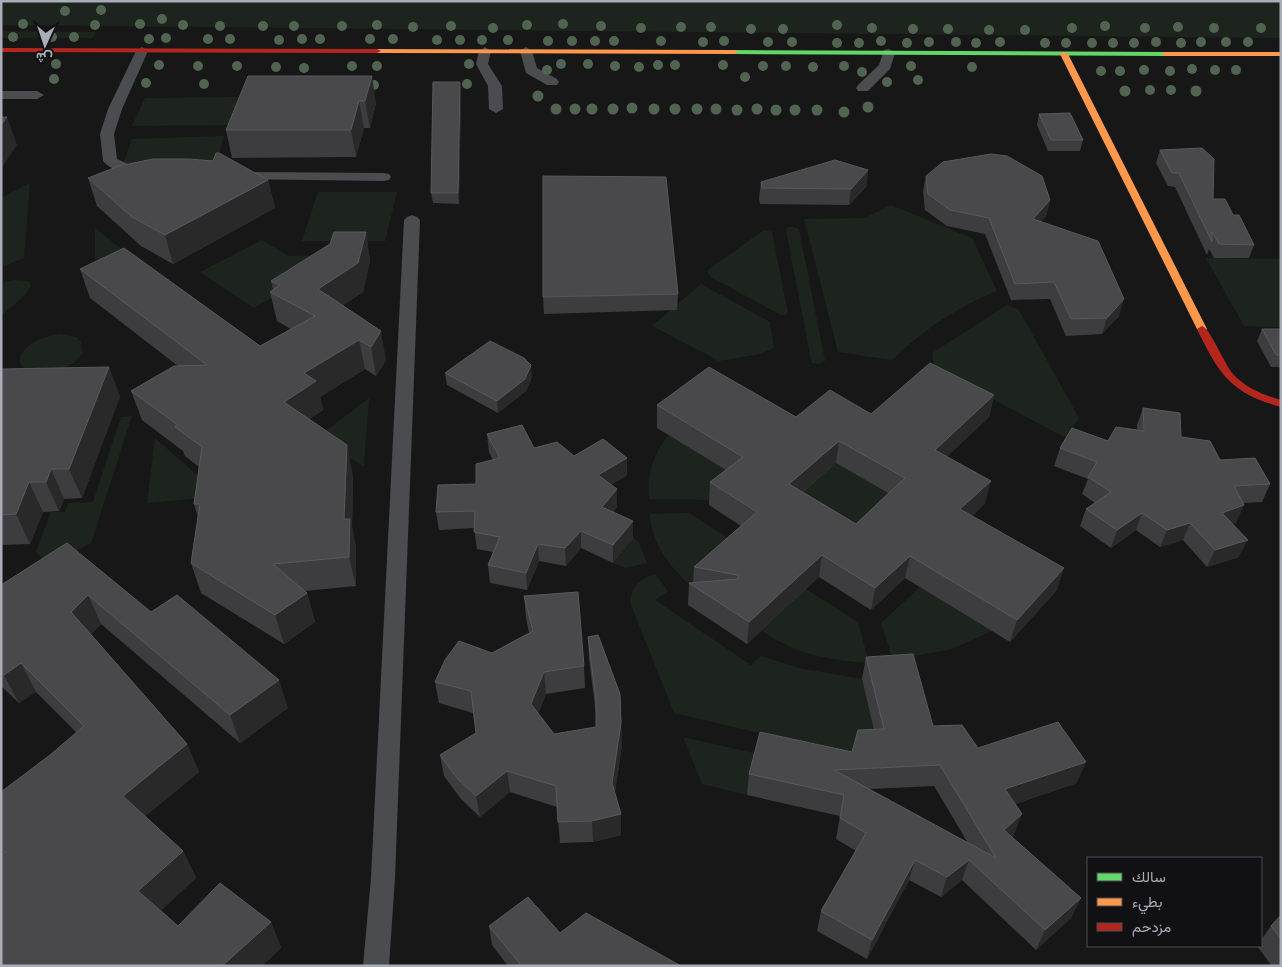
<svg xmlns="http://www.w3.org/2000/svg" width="1282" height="967" viewBox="0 0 1282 967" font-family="'Noto Sans',Vazirmatn,sans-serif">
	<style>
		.green { fill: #1d241e }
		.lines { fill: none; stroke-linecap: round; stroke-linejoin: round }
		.lane { fill: #4b4c50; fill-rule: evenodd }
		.fast { fill: #63d668; fill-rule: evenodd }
		.slow { fill: #ff974d; fill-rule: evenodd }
		.jam { fill: #b3261e; fill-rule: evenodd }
		.tree { fill: #506451 }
		.wall { fill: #3d3d3f; fill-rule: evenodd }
		.shaded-wall { fill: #29292a }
		.building { fill: #49494c; stroke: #58595d; fill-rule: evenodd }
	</style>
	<rect width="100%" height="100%" fill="#171717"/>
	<!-- green -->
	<g class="green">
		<polygon points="1,1 1281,1 1281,38 1,25"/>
		<polygon points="1,31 96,32 92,38 1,38"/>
		<polygon points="242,97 231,125 132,126 145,98"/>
		<polygon points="224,136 217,161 123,164 132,139"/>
		<polygon points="30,183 24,258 1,267 1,198"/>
		<polygon points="318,192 397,192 385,241 302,241"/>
		<path d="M 891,205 L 972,238 L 997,291 C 955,308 925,329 892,360 L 838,352 L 804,219 L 865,218 Z"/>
		<polygon points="788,227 794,227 799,229 825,361 819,364 812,363 811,360 786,230"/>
		<polygon points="95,228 129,255 105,264 95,258"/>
		<polygon points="764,230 772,232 788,313 785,315 781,315 711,277 707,272 709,269"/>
		<polygon points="262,240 288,256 324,255 321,271 254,308 200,272"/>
		<polygon points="1206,258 1281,259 1281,327 1244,326"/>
		<polygon points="15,280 28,281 31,285 27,293 1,316 1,283"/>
		<polygon points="701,284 770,322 774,348 760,354 719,361 652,326"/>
		<polygon points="1007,305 1019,310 1079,418 1066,438 934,368 932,353"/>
		<path d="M 60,334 L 76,337 L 81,342 L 83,353 C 69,374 47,369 24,368 L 20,363 L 20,357 C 28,341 43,337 60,334 Z"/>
		<polygon points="369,398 364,466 314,440"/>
		<polygon points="132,416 91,543 48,565 36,552 51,512 65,512 68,503 93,502 121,417"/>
		<path d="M 669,435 L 741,479 L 715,500 L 649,499 C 646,477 654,452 669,435 Z"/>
		<polygon points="155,438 205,482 201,498 147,503"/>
		<polygon points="836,463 900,500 852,546 786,506"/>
		<path d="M 689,513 L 741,546 L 693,588 C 672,569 651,545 650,514 Z"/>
		<polygon points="633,538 638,541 647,563 626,568 613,563"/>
		<path d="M 655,574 L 668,591 L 655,600 L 751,665 L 761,656 L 798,668 L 862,679 L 879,751 L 853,755 L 674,713 L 631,605 C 629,587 639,580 655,574 Z"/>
		<polygon points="920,587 992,631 952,649 893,660 881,623"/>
		<path d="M 806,589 L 858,622 L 869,663 C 828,660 797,655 762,631 Z"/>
		<polygon points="683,737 758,754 747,795 702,784"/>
	</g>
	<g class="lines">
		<!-- lane -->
		<g class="lane">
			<path d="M 142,47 L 148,51 L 122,109 L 114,134 L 117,159 L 128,164 L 147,168 L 149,171 L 147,174 C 134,177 111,171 103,161 L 100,134 L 108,109 L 136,51 Z"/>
			<polygon points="485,47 491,51 488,64 502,86 503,109 496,113 489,109 488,86 476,64 479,51"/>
			<polygon points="526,47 532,51 537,68 557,79 559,82 557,85 547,85 526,73 520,51"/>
			<polygon points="889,49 895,53 890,69 868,91 858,91 856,88 858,85 879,65 884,50"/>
			<polygon points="1,91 37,91 44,95 37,99 1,99"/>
			<polygon points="237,172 384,173 389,174 391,177 389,180 384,181 232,179 230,176 232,173"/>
			<polygon points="412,215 417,217 420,220 395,878 389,966 363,966 371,878 404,220 407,217"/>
		</g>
		<!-- fast -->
		<polygon class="fast" points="731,50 1166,52 1170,54 1166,56 734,54 731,54"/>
		<!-- slow -->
		<g class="slow">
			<polygon points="374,49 734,50 738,52 734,54 377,53 373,51"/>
			<polygon points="1061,52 1068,54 1207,329 1206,331 1202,332 1197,329 1060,54"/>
			<rect x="1163" y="52" width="118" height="4"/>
		</g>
		<!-- jam -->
		<g class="jam">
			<polygon points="1,48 377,49 381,51 377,53 1,52"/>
			<path d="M 1202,326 C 1210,328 1225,365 1233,374 C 1246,388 1263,395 1281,400 L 1281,407 C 1230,393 1219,374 1197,329 Z"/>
		</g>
	</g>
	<!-- trees -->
	<g class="tree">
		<circle cx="101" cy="10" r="5"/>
		<circle cx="65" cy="11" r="5"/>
		<circle cx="162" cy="19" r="5"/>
		<circle cx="23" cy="24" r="5"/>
		<circle cx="140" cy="24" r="5"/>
		<circle cx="563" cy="24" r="5"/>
		<circle cx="95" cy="25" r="5"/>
		<circle cx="183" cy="25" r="5"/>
		<circle cx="377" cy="25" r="5"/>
		<circle cx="527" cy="25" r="5"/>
		<circle cx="837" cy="25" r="5"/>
		<circle cx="220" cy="26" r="5"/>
		<circle cx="263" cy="26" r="5"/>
		<circle cx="294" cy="26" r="5"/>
		<circle cx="342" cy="26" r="5"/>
		<circle cx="451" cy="26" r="5"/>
		<circle cx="601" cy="26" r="5"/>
		<circle cx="1105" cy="26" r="5"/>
		<circle cx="413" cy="27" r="5"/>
		<circle cx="681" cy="27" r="5"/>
		<circle cx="711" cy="27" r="5"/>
		<circle cx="1178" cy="27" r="5"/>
		<circle cx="493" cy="28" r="5"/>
		<circle cx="641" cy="28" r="5"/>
		<circle cx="872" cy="28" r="5"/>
		<circle cx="1072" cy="28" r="5"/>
		<circle cx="1145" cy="28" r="5"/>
		<circle cx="1214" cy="28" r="5"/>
		<circle cx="1261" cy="28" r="5"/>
		<circle cx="751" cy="29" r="5"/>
		<circle cx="783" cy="29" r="5"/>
		<circle cx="913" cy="29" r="5"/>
		<circle cx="948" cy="29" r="5"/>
		<circle cx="989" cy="30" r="5"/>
		<circle cx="1025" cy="30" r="5"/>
		<circle cx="13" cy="37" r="5"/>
		<circle cx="52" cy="37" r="5"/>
		<circle cx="74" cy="37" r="5"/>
		<circle cx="166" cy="38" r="5"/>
		<circle cx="149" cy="39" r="5"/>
		<circle cx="208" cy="39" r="5"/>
		<circle cx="230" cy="39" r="5"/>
		<circle cx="302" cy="39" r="5"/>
		<circle cx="320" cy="39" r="5"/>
		<circle cx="370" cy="39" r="5"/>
		<circle cx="393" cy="39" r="5"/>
		<circle cx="279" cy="40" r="5"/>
		<circle cx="437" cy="40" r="5"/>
		<circle cx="460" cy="40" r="5"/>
		<circle cx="482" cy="40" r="5"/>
		<circle cx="508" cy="40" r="5"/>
		<circle cx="548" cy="41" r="5"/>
		<circle cx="572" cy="41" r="5"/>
		<circle cx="595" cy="41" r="5"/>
		<circle cx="614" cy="41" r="5"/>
		<circle cx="661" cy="41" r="5"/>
		<circle cx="724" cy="41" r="5"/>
		<circle cx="881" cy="41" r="5"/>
		<circle cx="703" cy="42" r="5"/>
		<circle cx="768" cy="42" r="5"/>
		<circle cx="792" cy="42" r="5"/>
		<circle cx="929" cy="42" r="5"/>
		<circle cx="956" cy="42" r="5"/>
		<circle cx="1000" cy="42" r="5"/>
		<circle cx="1156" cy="42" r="5"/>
		<circle cx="1201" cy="42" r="5"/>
		<circle cx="1226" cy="42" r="5"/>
		<circle cx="1248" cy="42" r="5"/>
		<circle cx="837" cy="43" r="5"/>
		<circle cx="859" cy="43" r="5"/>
		<circle cx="907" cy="43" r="5"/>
		<circle cx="976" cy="43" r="5"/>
		<circle cx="1045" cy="43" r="5"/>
		<circle cx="1066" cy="43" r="5"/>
		<circle cx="1092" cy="43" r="5"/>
		<circle cx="1113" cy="43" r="5"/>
		<circle cx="1134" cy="43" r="5"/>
		<circle cx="1181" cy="43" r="5"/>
		<circle cx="56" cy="64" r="5"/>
		<circle cx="469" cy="64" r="5"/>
		<circle cx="561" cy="64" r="5"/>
		<circle cx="588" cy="64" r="5"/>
		<circle cx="159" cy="65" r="5"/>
		<circle cx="658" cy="65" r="5"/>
		<circle cx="675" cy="65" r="5"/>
		<circle cx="723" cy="65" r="5"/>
		<circle cx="198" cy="66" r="5"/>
		<circle cx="237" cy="66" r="5"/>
		<circle cx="352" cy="66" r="5"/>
		<circle cx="377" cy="66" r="5"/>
		<circle cx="615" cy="66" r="5"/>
		<circle cx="763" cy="66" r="5"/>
		<circle cx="786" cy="66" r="5"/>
		<circle cx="844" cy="66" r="5"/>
		<circle cx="911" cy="66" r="5"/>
		<circle cx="276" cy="67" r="5"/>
		<circle cx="639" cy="67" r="5"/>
		<circle cx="813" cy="67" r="5"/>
		<circle cx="972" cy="67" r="5"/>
		<circle cx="304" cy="68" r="5"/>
		<circle cx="1192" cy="69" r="5"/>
		<circle cx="547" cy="70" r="5"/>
		<circle cx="1144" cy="70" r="5"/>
		<circle cx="1215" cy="70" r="5"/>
		<circle cx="1236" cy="70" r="5"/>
		<circle cx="1101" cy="71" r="5"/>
		<circle cx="1120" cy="71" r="5"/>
		<circle cx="1170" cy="71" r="5"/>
		<circle cx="862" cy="72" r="5"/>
		<circle cx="745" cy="77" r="5"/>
		<circle cx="54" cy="79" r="5"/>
		<circle cx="918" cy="80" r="5"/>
		<circle cx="887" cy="82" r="5"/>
		<circle cx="146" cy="83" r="5"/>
		<circle cx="204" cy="84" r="5"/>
		<circle cx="467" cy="84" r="5"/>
		<circle cx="374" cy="85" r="5"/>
		<circle cx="1150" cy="90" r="5"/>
		<circle cx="1171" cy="90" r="5"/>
		<circle cx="1125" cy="91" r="5.5"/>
		<circle cx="1196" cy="91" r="5.5"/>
		<circle cx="538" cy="96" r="5.5"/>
		<circle cx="868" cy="107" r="5.5"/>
		<circle cx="632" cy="108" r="5.5"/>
		<circle cx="556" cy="109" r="5.5"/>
		<circle cx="575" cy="109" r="5.5"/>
		<circle cx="592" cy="109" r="5.5"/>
		<circle cx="613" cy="109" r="5.5"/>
		<circle cx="654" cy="109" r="5.5"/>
		<circle cx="675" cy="109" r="5.5"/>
		<circle cx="697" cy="109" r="5.5"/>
		<circle cx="716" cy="109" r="5.5"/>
		<circle cx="757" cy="109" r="5.5"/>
		<circle cx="737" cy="110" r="5.5"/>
		<circle cx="776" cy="110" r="5.5"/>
		<circle cx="795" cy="110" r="5.5"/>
		<circle cx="817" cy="110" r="5.5"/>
		<circle cx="844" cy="112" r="5.5"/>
	</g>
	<!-- wall -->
	<g class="wall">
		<polygon points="248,76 376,103 370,128 364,128 356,157 232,158 226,130"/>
		<polygon points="461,92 459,204 433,203 431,193"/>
		<polygon points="1039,114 1083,140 1080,151 1048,151 1037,125"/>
		<polygon points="1160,150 1213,199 1233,215 1254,245 1249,258 1214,258 1209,249 1207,255 1175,187 1168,186 1156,163"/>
		<polygon points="868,170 866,187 849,205 760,204 759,199 761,182"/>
		<polygon points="926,176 1050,200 1046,216 1041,221 1119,316 1102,334 1066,336 1050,299 1011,300 985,234 947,226 925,210 923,192"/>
		<polygon points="88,178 268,180 275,208 173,264 141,246 97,206"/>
		<polygon points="366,232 370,261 363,292 343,305 386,360 376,376 365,369 320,397 323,410 309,419 353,475 352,527 356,548 356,586 305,591 307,593 315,622 284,644 201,593 191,563 198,517 194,504 199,467 185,456 183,451 142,420 131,391 178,366 90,298 80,269 260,346 291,329 277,321 270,292 273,289 271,281"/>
		<polygon points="678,294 677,310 544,314 543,297"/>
		<polygon points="1262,329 1281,329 1281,367 1271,367 1257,341"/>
		<polygon points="1,369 120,396 82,498 64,499 59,511 43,512 30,544 1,545"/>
		<polygon points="445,373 532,377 526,391 498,413 447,385"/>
		<path d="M 994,395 L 989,417 L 947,456 L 985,503 L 972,516 L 1057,590 L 1010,642 L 905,578 L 871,610 L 819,577 L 747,644 L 688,605 L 689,583 L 693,583 L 694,567 L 741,526 L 709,505 L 710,482 L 726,470 L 657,428 L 657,405 L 796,417 L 871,414 ZM 836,463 L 888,493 L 856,524 L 803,492 Z"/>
		<polygon points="1143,408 1181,437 1220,460 1270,484 1262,502 1243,503 1236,523 1232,524 1239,557 1207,567 1183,540 1160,547 1136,530 1111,548 1080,526 1086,509 1095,503 1082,494 1088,479 1054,466 1060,448 1108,441 1137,430 1137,425"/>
		<polygon points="487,434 534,448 574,456 627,458 627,475 611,485 617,489 617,507 613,512 633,538 613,563 581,548 566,566 539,561 527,590 490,583 488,565 493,552 477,549 474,528 439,530 436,512 476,484 493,460 489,452"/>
		<polygon points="67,543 151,612 288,708 240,743 101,624 91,634 187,744 199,772 145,816 183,851 196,878 161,910 178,926 271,922 281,948 262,966 1,966 1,792 50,755 77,733 36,692 19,703 1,686 1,585"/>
		<polygon points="524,596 584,666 585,688 546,694 538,714 554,734 596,727 596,714 589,659 588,637 621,723 622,745 615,792 621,814 621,835 593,842 560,843 557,807 510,792 480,817 461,799 444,776 440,755 476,733 473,713 439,703 435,682 492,653 529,633 526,618"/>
		<path d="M 866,657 L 933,726 L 978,748 L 1077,783 L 1015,804 L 1014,835 L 1012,837 L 1081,898 L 1071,918 L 1036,950 L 962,880 L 941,897 L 909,880 L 867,959 L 817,931 L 821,911 L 856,851 L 836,839 L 840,816 L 747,795 L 749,774 L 852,752 L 874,730 L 862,679 ZM 934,786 L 968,843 L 869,789 Z"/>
		<polygon points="1281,915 1281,966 1272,966 1257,946 1261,946 1261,940 1271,926"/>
		<polygon points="489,926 560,933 681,966 508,966 492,945"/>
	</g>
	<!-- shaded-wall -->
	<g class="shaded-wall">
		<polygon points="372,76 376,103 370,128 365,101"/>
		<polygon points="460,82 461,92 459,204 458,193"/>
		<polygon points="359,101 364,128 356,157 351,130"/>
		<polygon points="7,117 17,145 1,169 1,125"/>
		<polygon points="868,170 866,187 849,205 851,189"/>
		<polygon points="268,180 275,208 173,264 165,235"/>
		<polygon points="1050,200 1046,216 1029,235 1033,219"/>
		<polygon points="366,232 370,261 363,292 324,318 318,289"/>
		<polygon points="1124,299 1119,316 1102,334 1107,318"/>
		<polygon points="381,331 386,360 376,376 371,347"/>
		<polygon points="359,340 365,369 320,397 323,410 291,431 284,402 304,373"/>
		<polygon points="531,365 532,377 526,391 498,413 497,401"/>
		<polygon points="109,367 120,396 82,498 69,469"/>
		<polygon points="994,395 989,417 931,472 935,450"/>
		<polygon points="839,441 836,463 786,506 789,484"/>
		<polygon points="347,445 353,475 352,527 356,548 356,586 349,557 344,519"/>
		<polygon points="627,458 627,475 599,492 598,475"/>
		<polygon points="51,469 64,499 59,511 46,482"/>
		<polygon points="991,481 985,503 955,531 960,509"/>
		<polygon points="29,482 43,512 30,544 16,514"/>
		<polygon points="617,489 617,507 602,525 602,507"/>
		<polygon points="1244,505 1236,523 1214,530 1222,513"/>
		<polygon points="1142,513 1136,530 1111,548 1117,530"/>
		<polygon points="633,521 633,538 613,563 613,545"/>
		<polygon points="1190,523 1183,540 1160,547 1167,530"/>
		<polygon points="581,531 581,548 566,566 565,548"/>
		<polygon points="1248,540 1239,557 1207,567 1215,550"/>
		<polygon points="538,544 539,561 527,590 526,573"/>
		<polygon points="822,555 819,577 747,644 749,622"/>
		<polygon points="910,556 905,578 871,610 875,588"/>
		<polygon points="1064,568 1057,590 1010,642 1017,620"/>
		<polygon points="307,593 315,622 284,644 275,615"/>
		<polygon points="88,595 101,624 85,641 71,612"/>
		<polygon points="21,663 36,692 19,703 4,675"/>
		<polygon points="544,672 546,694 533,726 531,704"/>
		<polygon points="279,680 288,708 240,743 230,715"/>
		<polygon points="621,723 622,745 613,804 612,783"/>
		<polygon points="187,744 199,772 137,823 123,796"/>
		<polygon points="1086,762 1077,783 998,810 1005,789"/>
		<polygon points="507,771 510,792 480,817 476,796"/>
		<polygon points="621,814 621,835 593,842 592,821"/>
		<polygon points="1022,814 1014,835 997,850 1004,830"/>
		<polygon points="183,851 196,878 153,918 138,891"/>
		<polygon points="915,860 909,880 867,959 872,940"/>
		<polygon points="969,860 962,880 941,897 947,877"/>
		<polygon points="1081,898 1071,918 1036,950 1045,930"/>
		<polygon points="271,922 281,948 262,966 222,966"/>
	</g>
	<!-- building -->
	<g class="building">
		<polygon points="248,76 372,76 365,101 359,101 351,130 226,130"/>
		<polygon points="433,82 460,82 458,193 431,193"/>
		<polygon points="1070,113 1083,140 1051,140 1039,114"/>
		<polygon points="1,117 7,117 1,125"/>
		<polygon points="1202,148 1214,159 1213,199 1225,199 1233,215 1239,215 1254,245 1219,244 1212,232 1212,242 1179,173 1172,173 1160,150"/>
		<polygon points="216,153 219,153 268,180 165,235 132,217 88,178 119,166 153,159 189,159 213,161"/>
		<polygon points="991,154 1007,156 1042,176 1050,200 1033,219 1098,241 1124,299 1107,318 1071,319 1054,282 1015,284 989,218 950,210 928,194 926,176 943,162"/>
		<polygon points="835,160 868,170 851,189 762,188 761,182"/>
		<polygon points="543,176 666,177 678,294 543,297"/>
		<polygon points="334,232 366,232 358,263 318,289 381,331 371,347 359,340 304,373 316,381 284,402 347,445 344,519 350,519 349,557 273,564 307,593 275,615 191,563 200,504 194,504 202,447 175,427 178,425 131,391 174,366 207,365 80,269 124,248 260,346 315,316 270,292 280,285 271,281 330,244"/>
		<polygon points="1262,329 1281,329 1281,355 1276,355"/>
		<polygon points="490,341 524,358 531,365 525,379 497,401 445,373"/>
		<path d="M 930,363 L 994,395 L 935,450 L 991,481 L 960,509 L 1064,568 L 1017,620 L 910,556 L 875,588 L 822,555 L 749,622 L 689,583 L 738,579 L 738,575 L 694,567 L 757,512 L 710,482 L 743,457 L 657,405 L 709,367 L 796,417 L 830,390 L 871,414 ZM 839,441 L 905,478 L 856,524 L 789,484 Z"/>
		<polygon points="109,367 69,469 51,469 46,482 29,482 16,514 1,515 1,369"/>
		<polygon points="1143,408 1180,413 1181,437 1210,441 1220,460 1255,458 1270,484 1234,486 1244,505 1222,513 1248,540 1215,550 1190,523 1167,530 1142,513 1117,530 1086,509 1111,492 1088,477 1097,462 1060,448 1072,428 1108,441 1116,427 1144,431"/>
		<polygon points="522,425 534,448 557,442 574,456 603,439 627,458 598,475 617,489 602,507 633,521 613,545 581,531 565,548 538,544 526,573 488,565 500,537 474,532 475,511 436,512 438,485 476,484 476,464 500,458 487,434"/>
		<polygon points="67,543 151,612 177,595 279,680 230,715 88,595 71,612 187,744 123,796 183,851 138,891 178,926 220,883 271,922 222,966 1,966 1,855 5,852 1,849 1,792 50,755 84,726 21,663 4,675 1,673 1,585"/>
		<polygon points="578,592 584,666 544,672 531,704 554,734 596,727 596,700 588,637 598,635 620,694 621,723 612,783 621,814 592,821 558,822 556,786 507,771 476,796 457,778 440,755 476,733 471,691 435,682 445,660 459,641 492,653 533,631 524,596"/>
		<path d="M 913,654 L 933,726 L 962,725 L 978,748 L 1058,722 L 1086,762 L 1005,789 L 1022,814 L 1004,830 L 1081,898 L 1045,930 L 969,860 L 947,877 L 915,860 L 872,940 L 821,911 L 866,833 L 840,818 L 844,795 L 749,774 L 760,732 L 852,752 L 858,730 L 884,729 L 866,657 ZM 940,765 L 996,858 L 834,770 Z"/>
		<polygon points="528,897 560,933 586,913 681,966 517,966 520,964 489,926"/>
		<polygon points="1281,915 1281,939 1271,926"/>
	</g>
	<!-- border -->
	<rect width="1282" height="967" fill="none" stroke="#a8adb8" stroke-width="5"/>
	<!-- legend -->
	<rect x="1087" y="857" width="175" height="90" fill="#111113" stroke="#4d4f55"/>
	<rect x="1097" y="873" width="25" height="8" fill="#63d668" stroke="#4d4f55"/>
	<text x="1132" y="882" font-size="15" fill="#a8adb8">سالك</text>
	<rect x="1097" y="898" width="25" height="8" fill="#ff974d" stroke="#4d4f55"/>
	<text x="1132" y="907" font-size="15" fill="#a8adb8">بطيء</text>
	<rect x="1097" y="923" width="25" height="8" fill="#b3261e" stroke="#4d4f55"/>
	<text x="1132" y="932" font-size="15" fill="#a8adb8">مزدحم</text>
	<!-- north arrow -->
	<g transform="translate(45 45) rotate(183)" stroke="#111113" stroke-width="4" paint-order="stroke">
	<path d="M0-4L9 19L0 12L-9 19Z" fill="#a8adb8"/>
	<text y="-8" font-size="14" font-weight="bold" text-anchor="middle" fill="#a8adb8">ش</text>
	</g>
</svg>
